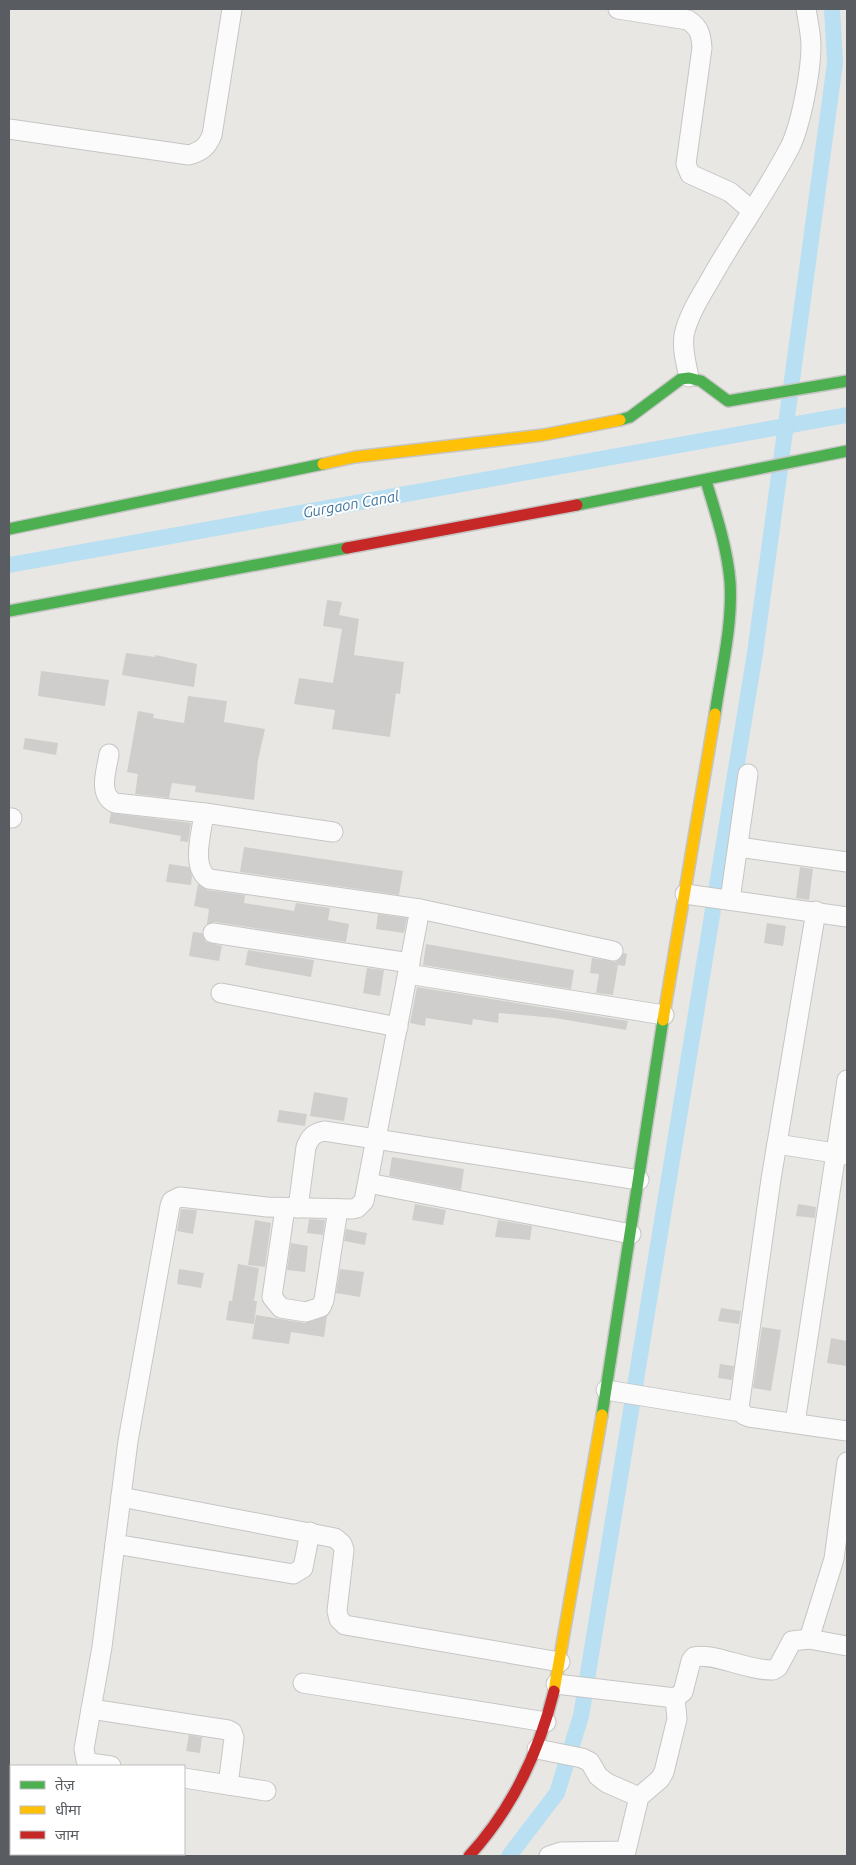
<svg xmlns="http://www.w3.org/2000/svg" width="856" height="1865" viewBox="0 0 856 1865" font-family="Ubuntu,'Noto Sans Devanagari',sans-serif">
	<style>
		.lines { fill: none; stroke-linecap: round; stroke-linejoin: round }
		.canal { stroke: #b8dff2; stroke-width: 16 }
		.building { fill: #cfcecc }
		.street-casing { stroke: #c5c6c5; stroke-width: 21 }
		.fast-casing { stroke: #c5c5c4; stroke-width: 14 }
		.slow-casing { stroke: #c5c5c4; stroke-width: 14 }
		.jam-casing { stroke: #c5c5c4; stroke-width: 14 }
		.street { stroke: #fcfbfb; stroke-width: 19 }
		.fast { stroke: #4caf50; stroke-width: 11 }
		.slow { stroke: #ffc107; stroke-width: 11 }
		.jam { stroke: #c62828; stroke-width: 11 }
		.labels { text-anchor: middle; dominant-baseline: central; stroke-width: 4; stroke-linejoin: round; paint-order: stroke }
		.water-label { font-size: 15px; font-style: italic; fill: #4077a1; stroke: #fff }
	</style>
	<rect width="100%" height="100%" fill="#e9e7e3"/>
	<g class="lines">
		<!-- canal -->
		<g class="canal">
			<polyline points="9,565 847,415"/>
			<polyline points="509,1856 557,1793 581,1716 755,653 835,63 832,9"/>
		</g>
	</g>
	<!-- building -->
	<g class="building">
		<polygon points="327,600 342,602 339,615 359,619 354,655 404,662 400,694 396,693 390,737 332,729 335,710 294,704 299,678 333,683 342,629 323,626"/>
		<polygon points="126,653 155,657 155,655 197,664 194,687 122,675"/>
		<polygon points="41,671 109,680 105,706 38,696"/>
		<polygon points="188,696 227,701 224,722 265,729 258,760 254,800 195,792 196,786 172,783 169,798 135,794 138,774 127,772 138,711 154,714 153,718 184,723"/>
		<polygon points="25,738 58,743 56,755 23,749"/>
		<polygon points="111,813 191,823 188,842 180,841 181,836 109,823"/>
		<polygon points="244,847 403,871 399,895 240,872"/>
		<polygon points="169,864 189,867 192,876 191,885 166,882"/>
		<polygon points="800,867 813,869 809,900 796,898"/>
		<polygon points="198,884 207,890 245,895 244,903 294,911 296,903 330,908 328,920 349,924 346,942 215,922 207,924 209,909 194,906"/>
		<polygon points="378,914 407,918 404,933 376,929"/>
		<polygon points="767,923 786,926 783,946 764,943"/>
		<polygon points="193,932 202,933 206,942 222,946 219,961 189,956"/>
		<polygon points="426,944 574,970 571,989 423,965"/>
		<polygon points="248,950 314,960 311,977 245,965"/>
		<polygon points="624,953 627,954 625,966 618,965 613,995 596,993 599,974 590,973 592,958 616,962"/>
		<polygon points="367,968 384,970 380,996 363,993"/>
		<polygon points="417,987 628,1021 626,1030 555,1018 499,1013 498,1023 473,1019 472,1025 426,1018 425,1026 410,1023"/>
		<polygon points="314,1092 348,1098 344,1121 310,1116"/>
		<polygon points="279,1110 307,1114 305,1126 277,1122"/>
		<polygon points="392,1157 464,1169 461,1190 389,1176"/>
		<polygon points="415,1204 446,1210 443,1225 412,1220"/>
		<polygon points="798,1204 816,1207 815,1218 796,1216"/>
		<polygon points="181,1209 197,1210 193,1234 177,1231"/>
		<polygon points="309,1219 325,1220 323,1235 307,1233"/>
		<polygon points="255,1220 271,1223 265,1267 248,1265"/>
		<polygon points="498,1220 532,1226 530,1240 495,1237"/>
		<polygon points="346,1229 367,1233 365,1245 344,1241"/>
		<polygon points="291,1243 308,1246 305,1272 287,1270"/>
		<polygon points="238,1264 259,1268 254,1301 257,1301 254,1324 226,1320 229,1301 232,1301"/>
		<polygon points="179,1269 204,1273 201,1288 177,1284"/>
		<polygon points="340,1269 364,1272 360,1297 336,1293"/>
		<polygon points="721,1308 741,1311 739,1324 718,1321"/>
		<polygon points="256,1315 305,1323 327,1316 324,1337 291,1332 289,1344 252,1339"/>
		<polygon points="762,1327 781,1330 771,1391 753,1388"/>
		<polygon points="831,1338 847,1341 847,1366 827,1363"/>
		<polygon points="720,1364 734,1366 732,1380 718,1378"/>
		<polygon points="189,1735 202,1737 200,1753 186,1751"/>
	</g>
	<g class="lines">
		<!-- street casing -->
		<g class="street-casing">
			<g id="street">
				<path d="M 618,9 L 688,20 C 700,28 701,35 702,48 L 686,164 L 690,174 L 730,192 L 751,210"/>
				<path d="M 9,129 L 189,155 C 202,151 207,147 212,135 L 232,9"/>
				<path d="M 689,377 C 686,363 682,350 684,335 C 688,316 700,297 710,280 C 735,235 766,193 790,147 C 801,125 811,71 811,46 C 811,34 808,21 806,9"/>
				<path d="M 109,754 C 107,769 97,794 115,803 L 205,813 L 333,832"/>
				<path d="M 204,813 C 202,832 190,867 209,879 L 420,909 L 613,951"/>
				<polyline points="9,818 12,818"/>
				<polyline points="738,847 847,862"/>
				<polyline points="685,894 847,917"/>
				<polyline points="730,900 748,774"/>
				<polyline points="816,911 771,1179 739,1408 744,1415 749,1417 847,1431"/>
				<polyline points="213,933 410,963"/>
				<polyline points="408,974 664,1015"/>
				<polyline points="221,993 398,1027"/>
				<polyline points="777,1144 847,1155"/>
				<polyline points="368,1183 631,1234"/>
				<polyline points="285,1208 272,1297 281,1308 306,1312 321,1307 324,1300 338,1209"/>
				<path d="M 298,1208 L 306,1147 C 310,1137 314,1133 324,1131 L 639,1180"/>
				<polyline points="606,1390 741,1412"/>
				<polyline points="795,1423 847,1080"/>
				<polyline points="121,1497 335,1538 342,1544 344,1550 337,1611 339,1619 345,1625 560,1662"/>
				<polyline points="115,1544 293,1574 303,1568 310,1532"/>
				<polyline points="809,1639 834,1559 847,1462"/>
				<polyline points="303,1683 546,1722"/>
				<path d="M 556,1684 L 675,1698 L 683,1692 L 691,1661 L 694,1657 C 713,1652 748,1671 773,1670 L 778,1667 L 792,1641 L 809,1639 L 847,1646"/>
				<polyline points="91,1709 228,1730 232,1732 234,1738 228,1785"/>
				<polyline points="537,1749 582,1758 590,1762 598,1776 607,1783 639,1797"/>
				<polyline points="111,1766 90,1763 86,1760 84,1749 102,1647 128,1441 170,1206 172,1201 180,1197 267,1207 352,1209 357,1208 364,1201 420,909"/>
				<polyline points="184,1778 266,1791"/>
				<polyline points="9,1780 11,1781"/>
				<polyline points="549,1856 561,1852 626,1851 639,1797 660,1779 664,1772 677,1719 675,1698"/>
			</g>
		</g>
		<!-- fast casing -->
		<g class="fast-casing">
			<g id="fast">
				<polyline points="620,420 630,417 681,379 689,378 701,381 728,401 847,381"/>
				<path d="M 706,481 C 716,514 727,547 730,581 C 733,625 721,671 715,714"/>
				<polyline points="577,505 847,451"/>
				<polyline points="9,529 323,464"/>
				<polyline points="9,611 347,548"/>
				<polyline points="602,1415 663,1020"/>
			</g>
		</g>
		<!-- slow casing -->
		<g class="slow-casing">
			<g id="slow">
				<polyline points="323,464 355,457 543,435 620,420"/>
				<polyline points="663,1020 715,714"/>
				<polyline points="554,1691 602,1415"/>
			</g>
		</g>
		<!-- jam casing -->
		<g class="jam-casing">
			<g id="jam">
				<polyline points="347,548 577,505"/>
				<path d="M 469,1856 C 512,1809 539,1752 554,1691"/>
			</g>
		</g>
		<!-- street -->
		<use href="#street" class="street"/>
		<!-- fast -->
		<use href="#fast" class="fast"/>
		<!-- slow -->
		<use href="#slow" class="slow"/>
		<!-- jam -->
		<use href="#jam" class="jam"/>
	</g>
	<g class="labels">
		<!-- water labels -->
		<g class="water-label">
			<text transform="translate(351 504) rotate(-10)">Gurgaon Canal</text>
		</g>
	</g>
	<!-- border -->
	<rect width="856" height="1865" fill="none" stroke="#595d61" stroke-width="20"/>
	<!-- legend -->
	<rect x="10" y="1765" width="175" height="90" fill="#ffffff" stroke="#bdbec0"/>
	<rect x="20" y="1781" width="25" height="8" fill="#4caf50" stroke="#bdbec0"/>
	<text x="55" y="1790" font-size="15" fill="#595d61">तेज़</text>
	<rect x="20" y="1806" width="25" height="8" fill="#ffc107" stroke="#bdbec0"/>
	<text x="55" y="1815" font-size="15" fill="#595d61">धीमा</text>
	<rect x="20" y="1831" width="25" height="8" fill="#c62828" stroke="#bdbec0"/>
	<text x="55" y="1840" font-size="15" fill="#595d61">जाम</text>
</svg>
